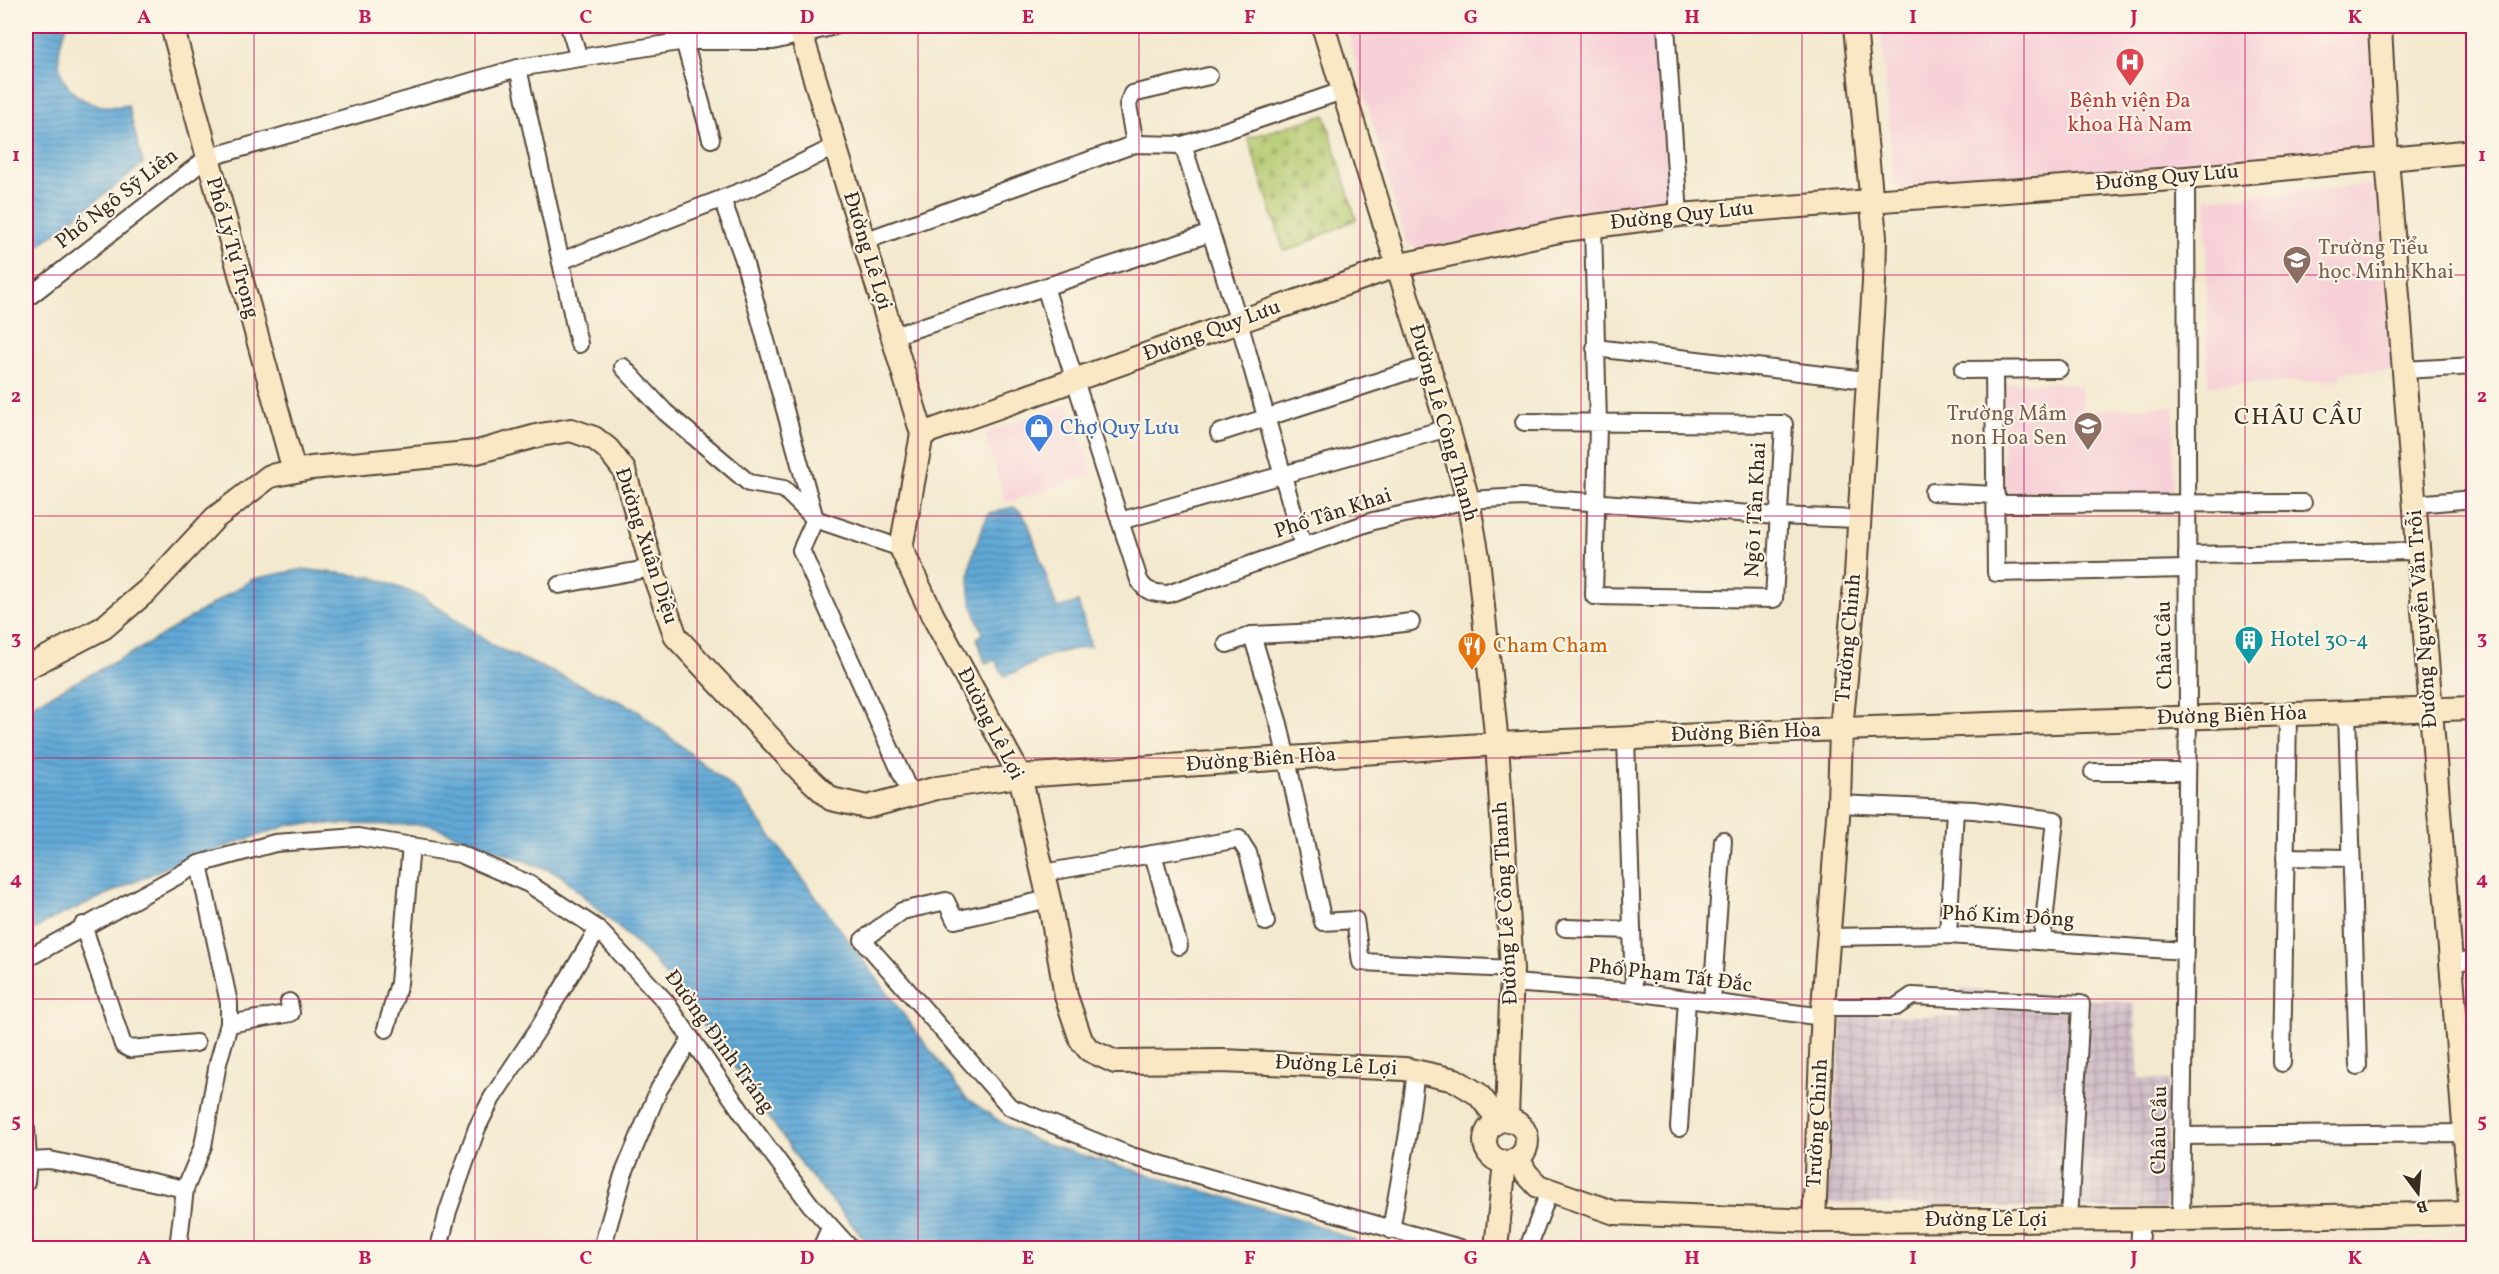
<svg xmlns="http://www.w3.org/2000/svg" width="2499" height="1274" viewBox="0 0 2499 1274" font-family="Vollkorn,serif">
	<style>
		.built { fill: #f6cfd7 }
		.industrial { fill: url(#industrial-grid) }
		.cemetery { fill: url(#cemetery-stones); stroke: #767844; stroke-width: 1.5 }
		.water { fill: url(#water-rules); stroke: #4e6a7a; stroke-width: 1.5 }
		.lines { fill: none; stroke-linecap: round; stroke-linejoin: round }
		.street-casing { stroke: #574739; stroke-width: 20 }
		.secondary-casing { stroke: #574739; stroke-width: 26 }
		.street { stroke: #fff; stroke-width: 16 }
		.secondary { stroke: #fae7c3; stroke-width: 22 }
		.grid { fill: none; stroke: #c2185b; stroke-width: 1.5; stroke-opacity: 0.55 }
		.labels { text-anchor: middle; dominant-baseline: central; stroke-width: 4.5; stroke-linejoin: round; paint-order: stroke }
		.health-label { font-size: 21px; fill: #be3a42; stroke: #fcf5e5 }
		.street-label { font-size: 21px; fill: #3b2a1e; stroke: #fcf5e5 }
		.education-label { font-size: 21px; fill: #785e54; stroke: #fcf5e5; text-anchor: start }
		.shop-label { font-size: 21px; fill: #366cbe; stroke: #fcf5e5; text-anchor: start }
		.culture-label { font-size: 21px; fill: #0d838f; stroke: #fcf5e5; text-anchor: start }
		.food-label { font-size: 21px; fill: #c56008; stroke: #fcf5e5; text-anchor: start }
		.quarter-label { font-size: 24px; letter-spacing: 1.5px; fill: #3b2a1e; stroke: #fcf5e5 }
		.neatline { fill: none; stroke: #c2185b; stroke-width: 2 }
		.grid-label { font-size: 20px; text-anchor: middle; font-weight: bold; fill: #c2185b }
	</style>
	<defs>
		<pattern id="industrial-grid" width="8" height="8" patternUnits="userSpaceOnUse" patternTransform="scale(1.5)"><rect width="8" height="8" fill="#d1bdc9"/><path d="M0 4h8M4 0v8" fill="none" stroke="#ab9aa3"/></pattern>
		<pattern id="cemetery-stones" width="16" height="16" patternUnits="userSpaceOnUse" patternTransform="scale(1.5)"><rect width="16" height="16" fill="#b0c76b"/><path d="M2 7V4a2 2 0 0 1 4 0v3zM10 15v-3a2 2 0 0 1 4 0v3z" fill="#98ab5c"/></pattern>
		<pattern id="water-rules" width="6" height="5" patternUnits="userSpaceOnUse" patternTransform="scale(1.5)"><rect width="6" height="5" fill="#60a9d7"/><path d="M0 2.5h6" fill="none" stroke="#508aae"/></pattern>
	</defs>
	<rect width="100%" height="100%" fill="#fcf5e5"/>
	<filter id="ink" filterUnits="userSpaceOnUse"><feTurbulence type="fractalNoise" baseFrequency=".0167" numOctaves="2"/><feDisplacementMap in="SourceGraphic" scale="12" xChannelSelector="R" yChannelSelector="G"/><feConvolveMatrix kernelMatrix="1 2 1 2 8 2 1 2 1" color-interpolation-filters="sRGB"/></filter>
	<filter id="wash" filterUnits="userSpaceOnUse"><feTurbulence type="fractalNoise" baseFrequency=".008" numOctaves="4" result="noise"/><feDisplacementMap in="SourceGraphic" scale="24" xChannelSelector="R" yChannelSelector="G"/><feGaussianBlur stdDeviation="1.35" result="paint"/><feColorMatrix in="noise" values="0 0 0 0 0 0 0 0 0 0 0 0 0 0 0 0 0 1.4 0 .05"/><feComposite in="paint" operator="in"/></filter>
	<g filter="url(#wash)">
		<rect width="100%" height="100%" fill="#f3e9cf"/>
		<!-- built -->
		<g class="built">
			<polygon points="1346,26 1661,26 1671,209 1567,219 1419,249 1406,243"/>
			<polygon points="1881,26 2368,26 2378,150 1904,190 1894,185"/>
			<polygon points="2380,184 2395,371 2342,372 2339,380 2208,385 2206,199"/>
			<polygon points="2057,382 2080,386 2083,410 2174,406 2173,494 2007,501 2003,494 2003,384"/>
			<polygon points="1068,404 1093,474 1006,503 985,433"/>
			<polygon points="2432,1242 2432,1248 2275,1248 2375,1245"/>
		</g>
		<!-- industrial -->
		<polygon class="industrial" points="1961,989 2134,1003 2139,1079 2170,1080 2165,1210 1825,1203 1843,1014 1959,1017"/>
		<!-- cemetery -->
		<polygon class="cemetery" points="1325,115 1356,219 1298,247 1284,251 1248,138"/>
		<!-- water -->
		<g class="water">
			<path d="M 26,26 L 67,26 C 43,74 75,115 128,105 L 143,164 L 26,256 Z"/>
			<path d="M 1013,507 L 1020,511 L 1028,523 L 1057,608 L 1078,602 L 1091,646 C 1077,649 1062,651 1048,656 C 1035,661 1015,675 1004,676 L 995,660 L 985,663 L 977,638 L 983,633 C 960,587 968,557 989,513 Z"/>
			<polygon points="303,569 372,577 423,597 498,648 634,708 738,792 965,1097 1001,1122 1038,1142 1303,1220 1373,1248 872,1248 804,1168 728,1058 651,957 559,874 430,825 292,824 167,867 48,921 26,935 26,708 143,647 253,579"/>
		</g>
	</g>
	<g filter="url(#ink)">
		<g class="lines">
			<!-- street casing -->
			<g class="street-casing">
				<g id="street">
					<polyline points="569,26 579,58"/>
					<polyline points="680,26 711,139"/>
					<polyline points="1666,26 1679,215"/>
					<polyline points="518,68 685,41 773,41 835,26"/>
					<polyline points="1135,144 1128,105 1132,94 1209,76"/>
					<polyline points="1183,145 1239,322 1303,546"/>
					<polyline points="722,199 743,257 815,519 801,550 911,795"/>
					<polyline points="864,241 1135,144 1183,145 1342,91"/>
					<polyline points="561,261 752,187 836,146"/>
					<path d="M 1045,287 L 1139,580 C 1146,593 1154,593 1168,594 L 1373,521 L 1468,500 L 1522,497 L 1778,516 L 1858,519"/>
					<polyline points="26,299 207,158 518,68 579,344"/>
					<polyline points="893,336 1211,233"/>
					<polyline points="1595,348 1866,380"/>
					<polyline points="623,367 665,412 749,483 784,489 815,519 901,548"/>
					<polyline points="1963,370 2059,369"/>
					<polyline points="1994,370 1996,573 2187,569"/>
					<polyline points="2404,370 2474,366"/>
					<polyline points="1524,422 1784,424 1774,599 1594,596 1598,424 1593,225"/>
					<polyline points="1219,433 1428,365"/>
					<polyline points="1933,492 1996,495"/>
					<polyline points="1996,504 2303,503"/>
					<polyline points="2414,504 2474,499"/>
					<polyline points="1120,521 1448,428"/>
					<polyline points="2187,555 2418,551"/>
					<polyline points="559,585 652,568"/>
					<polyline points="1252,635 1279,724 1323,922 1355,920 1361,962 1512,969"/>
					<polyline points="1227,644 1252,635 1340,631 1411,622"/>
					<polyline points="2347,712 2358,1066"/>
					<polyline points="1626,738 1634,992"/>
					<polyline points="2093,772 2187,772"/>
					<polyline points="1839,804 1974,810 2055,820 2042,941"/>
					<polyline points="1153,854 1179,946"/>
					<polyline points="2285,857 2351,858"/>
					<polyline points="1043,873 1239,839 1248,853 1266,922"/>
					<polyline points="1049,899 955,920 946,901 902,911 863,940 1010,1107 1131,1156 1460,1248"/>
					<polyline points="83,925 123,1045 130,1049 196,1043"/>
					<polyline points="1565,928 1632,930"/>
					<polyline points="1948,935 1955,810"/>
					<polyline points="1828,937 1948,935 2185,951"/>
					<polyline points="26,959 199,864 275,843 358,837 460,854 529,884 598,929 665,1001 750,1124 810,1204 850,1248"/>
					<polyline points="2450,962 2474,960"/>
					<polyline points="1512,983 1634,992 1823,1017"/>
					<polyline points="1712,1002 1723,840"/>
					<polyline points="1823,1007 1896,1007 1912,996 2081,1004 2069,1220"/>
					<polyline points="229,1024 291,1013 289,1002"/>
					<polyline points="386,1029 399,983 411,845"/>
					<polyline points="2282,1063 2288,714"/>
					<polyline points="1679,1128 1687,999"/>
					<polyline points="26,1129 28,1161"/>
					<polyline points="2182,1136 2464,1133"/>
					<polyline points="26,1182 28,1161 50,1160 185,1189"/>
					<polyline points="2181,1219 2188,716 2186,178"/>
					<polyline points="1391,1230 1408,1133 1416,1071"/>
					<polyline points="178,1248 185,1189 203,1146 218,1063 229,1024 229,1003 199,864"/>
					<polyline points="439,1248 448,1211 477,1128 492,1098 540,1026 598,929"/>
					<polyline points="602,1248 623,1175 659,1089 691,1039"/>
					<polyline points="821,1248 830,1228"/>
					<polyline points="1528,1248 1549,1192"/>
					<polyline points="2139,1248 2141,1219"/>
				</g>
			</g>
			<!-- secondary casing -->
			<g class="secondary-casing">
				<g id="secondary">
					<polyline points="172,26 294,471"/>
					<polyline points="799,26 922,434 901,548 933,616 1020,776 1049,899 1066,996 1081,1040 1089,1050 1115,1062 1222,1061 1405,1069 1455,1080 1478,1094 1499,1120"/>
					<polyline points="1323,26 1448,428 1468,500 1478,557 1497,744 1512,969 1507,1119"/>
					<polyline points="2380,26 2387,158 2471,1213"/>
					<polyline points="922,434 1396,266 1564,230 1679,215 2186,178 2474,151"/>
					<polyline points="26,668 103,628 149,589 215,518 270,476 311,468 477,452 540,435 571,430 594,438 608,449 624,470 655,578 676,637 800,770 831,799 867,807 937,788 1020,776 1497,744 1841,729 2474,708"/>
					<circle cx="1506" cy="1141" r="21"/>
					<polyline points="1518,1158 1526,1173 1538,1186 1615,1213 1814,1221 2181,1219 2474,1213"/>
					<polyline points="1814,1221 1823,1007 1839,804 1841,729 1856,575 1874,282 1875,237 1855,26"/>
					<polyline points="1496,1248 1505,1162"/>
				</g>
			</g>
			<!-- street -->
			<use href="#street" class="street"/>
			<!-- secondary -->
			<use href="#secondary" class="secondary"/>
		</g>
	</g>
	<!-- grid -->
	<path class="grid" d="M 254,26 L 254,1248M 475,26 L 475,1248M 697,26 L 697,1248M 918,26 L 918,1248M 1139,26 L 1139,1248M 1360,26 L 1360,1248M 1581,26 L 1581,1248M 1802,26 L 1802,1248M 2024,26 L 2024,1248M 2245,26 L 2245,1248M 26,275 L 2474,275M 26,516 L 2474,516M 26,758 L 2474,758M 26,999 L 2474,999"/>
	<!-- icons -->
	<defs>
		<g id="hospital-pin" transform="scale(1.5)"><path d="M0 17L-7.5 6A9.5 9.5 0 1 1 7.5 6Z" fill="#e0444e" stroke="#fcf5e5"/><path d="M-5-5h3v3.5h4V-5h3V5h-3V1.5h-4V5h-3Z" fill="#fff"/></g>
		<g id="school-pin" transform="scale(1.5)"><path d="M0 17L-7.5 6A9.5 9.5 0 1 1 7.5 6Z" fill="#8d6e63" stroke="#fcf5e5"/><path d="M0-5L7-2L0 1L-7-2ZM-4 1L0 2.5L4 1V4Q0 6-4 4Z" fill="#fff"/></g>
		<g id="shop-pin" transform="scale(1.5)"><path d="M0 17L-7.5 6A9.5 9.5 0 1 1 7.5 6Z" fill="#3f7fe0" stroke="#fcf5e5"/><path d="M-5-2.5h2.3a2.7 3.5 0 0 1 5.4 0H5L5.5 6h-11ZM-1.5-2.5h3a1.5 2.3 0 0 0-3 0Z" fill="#fff"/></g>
		<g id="building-pin" transform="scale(1.5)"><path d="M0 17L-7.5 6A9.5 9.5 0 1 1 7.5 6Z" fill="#0f9aa8" stroke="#fcf5e5"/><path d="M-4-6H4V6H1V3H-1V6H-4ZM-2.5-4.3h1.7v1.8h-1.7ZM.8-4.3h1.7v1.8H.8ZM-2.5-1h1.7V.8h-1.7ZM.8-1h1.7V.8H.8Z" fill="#fff"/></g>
		<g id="restaurant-pin" transform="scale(1.5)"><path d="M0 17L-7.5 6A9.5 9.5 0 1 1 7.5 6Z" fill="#e8710a" stroke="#fcf5e5"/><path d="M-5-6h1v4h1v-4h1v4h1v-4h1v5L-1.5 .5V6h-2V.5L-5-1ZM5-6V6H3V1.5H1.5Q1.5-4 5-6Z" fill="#fff"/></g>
	</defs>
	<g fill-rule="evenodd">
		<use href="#hospital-pin" x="2130" y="62"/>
		<use href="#school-pin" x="2297" y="260"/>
		<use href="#school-pin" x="2088" y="426"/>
		<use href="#shop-pin" x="1039" y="428"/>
		<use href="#building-pin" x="2249" y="640"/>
		<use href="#restaurant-pin" x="1472" y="646"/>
	</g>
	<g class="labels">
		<!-- health labels -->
		<g class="health-label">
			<text x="2130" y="101">Bệnh viện Đa<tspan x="2130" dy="24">khoa Hà Nam</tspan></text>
		</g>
		<!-- street labels -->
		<g class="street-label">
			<text transform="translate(2167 178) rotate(-5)">Đường Quy Lưu</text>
			<text transform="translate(117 199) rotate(-38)">Phố Ngô Sỹ Liên</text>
			<text transform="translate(1682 216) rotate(-6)">Đường Quy Lưu</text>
			<text transform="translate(232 248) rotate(74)">Phố Lý Tự Trọng</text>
			<text transform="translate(867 251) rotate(73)">Đường Lê Lợi</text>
			<text transform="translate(1212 331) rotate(-20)">Đường Quy Lưu</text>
			<text transform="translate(1443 423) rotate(74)">Đường Lê Công Thanh</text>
			<text transform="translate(1756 510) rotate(-87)">Ngõ 1 Tân Khai</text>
			<text transform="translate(1333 514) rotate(-18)">Phố Tân Khai</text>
			<text transform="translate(646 546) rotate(72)">Đường Xuân Diệu</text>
			<text transform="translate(2423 619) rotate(-94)">Đường Nguyễn Văn Trỗi</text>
			<text transform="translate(1849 638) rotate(-85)">Trường Chinh</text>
			<text transform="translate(2165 645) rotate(-91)">Châu Cầu</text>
			<text transform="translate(2232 716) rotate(-2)">Đường Biên Hòa</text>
			<text transform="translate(990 724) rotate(63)">Đường Lê Lợi</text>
			<text transform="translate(1746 733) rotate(-2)">Đường Biên Hòa</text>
			<text transform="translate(1261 760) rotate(-4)">Đường Biên Hòa</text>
			<text transform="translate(1506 903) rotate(-93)">Đường Lê Công Thanh</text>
			<text transform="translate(2008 917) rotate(3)">Phố Kim Đồng</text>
			<text transform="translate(1670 976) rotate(7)">Phố Phạm Tất Đắc</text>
			<text transform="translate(719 1042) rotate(54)">Đường Đinh Tráng</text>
			<text transform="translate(1336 1066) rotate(3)">Đường Lê Lợi</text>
			<text transform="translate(1818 1123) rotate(-87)">Trường Chinh</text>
			<text transform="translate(2160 1130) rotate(-89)">Châu Cầu</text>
			<text x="1986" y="1220">Đường Lê Lợi</text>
		</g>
		<!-- education labels -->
		<g class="education-label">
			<text x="2318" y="248">Trường Tiểu<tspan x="2318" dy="24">học Minh Khai</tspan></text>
			<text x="2067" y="414" text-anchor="end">Trường Mầm<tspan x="2067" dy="24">non Hoa Sen</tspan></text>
		</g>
		<!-- shop labels -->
		<g class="shop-label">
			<text x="1060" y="428">Chợ Quy Lưu</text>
		</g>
		<!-- culture labels -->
		<g class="culture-label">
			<text x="2270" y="640">Hotel 30-4</text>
		</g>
		<!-- food labels -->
		<g class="food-label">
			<text x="1493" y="646">Cham Cham</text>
		</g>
		<!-- quarter labels -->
		<g class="quarter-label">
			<text x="2299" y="418">CHÂU CẦU</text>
		</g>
	</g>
	<!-- margin -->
	<rect width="2499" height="1274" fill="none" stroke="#fcf5e5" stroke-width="66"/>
	<!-- north arrow -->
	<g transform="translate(2418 1193) rotate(164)" stroke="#fcf5e5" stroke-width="4.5" paint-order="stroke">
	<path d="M0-4.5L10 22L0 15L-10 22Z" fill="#3b2a1e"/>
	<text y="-9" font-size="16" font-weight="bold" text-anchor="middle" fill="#3b2a1e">B</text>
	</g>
	<rect x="33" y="33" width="2433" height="1208" class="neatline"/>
	<g class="grid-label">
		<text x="144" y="23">A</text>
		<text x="365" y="23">B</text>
		<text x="586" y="23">C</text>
		<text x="807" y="23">D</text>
		<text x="1028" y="23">E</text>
		<text x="1250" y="23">F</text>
		<text x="1471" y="23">G</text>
		<text x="1692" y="23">H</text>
		<text x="1913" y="23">I</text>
		<text x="2134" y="23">J</text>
		<text x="2355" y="23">K</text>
		<text x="16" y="161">1</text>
		<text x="2482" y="161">1</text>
		<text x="16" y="402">2</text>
		<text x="2482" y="402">2</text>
		<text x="16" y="644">3</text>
		<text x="2482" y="644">3</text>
		<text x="16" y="885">4</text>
		<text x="2482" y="885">4</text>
		<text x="16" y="1127">5</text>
		<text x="2482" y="1127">5</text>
		<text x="144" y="1264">A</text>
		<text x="365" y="1264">B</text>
		<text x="586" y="1264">C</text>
		<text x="807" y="1264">D</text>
		<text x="1028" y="1264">E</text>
		<text x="1250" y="1264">F</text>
		<text x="1471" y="1264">G</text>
		<text x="1692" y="1264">H</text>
		<text x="1913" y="1264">I</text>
		<text x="2134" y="1264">J</text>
		<text x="2355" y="1264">K</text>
	</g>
</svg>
